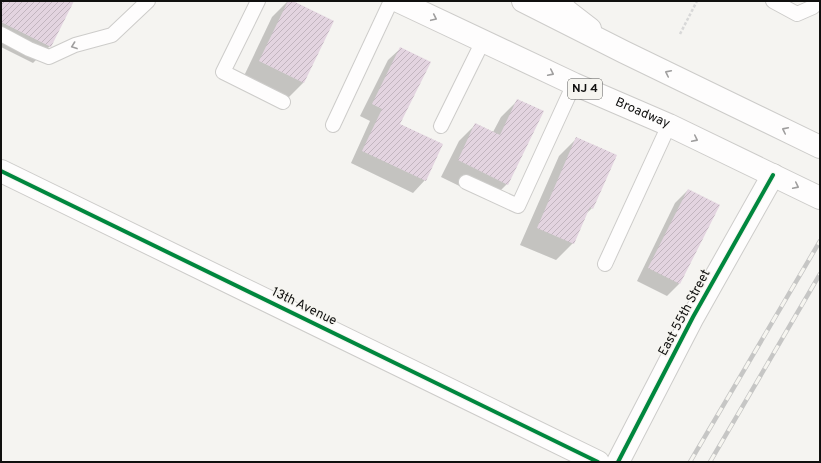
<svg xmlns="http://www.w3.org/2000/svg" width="821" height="463" viewBox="0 0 821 463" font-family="Overpass,sans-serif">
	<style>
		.shadow { fill: #0003 }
		.building { fill: url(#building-hatch) }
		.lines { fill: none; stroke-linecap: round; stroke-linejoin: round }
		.lane-casing { stroke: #cdccca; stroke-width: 16 }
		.street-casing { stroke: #cdccca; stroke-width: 24 }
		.secondary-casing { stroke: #cdccca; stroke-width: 24 }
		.primary-casing { stroke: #cdccca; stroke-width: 24 }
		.path { stroke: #d8d8d8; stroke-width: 2.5; stroke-dasharray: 3 2; stroke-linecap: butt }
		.lane { stroke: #fefdfd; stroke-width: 14 }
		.street { stroke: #fefdfd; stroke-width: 22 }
		.secondary { stroke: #fefdfd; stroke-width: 22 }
		.primary { stroke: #fefdfd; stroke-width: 22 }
		.rail-casing { stroke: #c6c6c5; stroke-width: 4.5 }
		.rail { stroke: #f6f5f0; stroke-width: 3; stroke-dasharray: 9; stroke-linecap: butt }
		.cycleway-casing { stroke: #f6f5f0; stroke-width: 6 }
		.cycleway { stroke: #00873e; stroke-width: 4 }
		.oneway { stroke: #9f9e9e }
		.labels { text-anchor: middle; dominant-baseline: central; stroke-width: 3; stroke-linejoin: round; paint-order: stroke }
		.shield { fill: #f6f5f0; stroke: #555552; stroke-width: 1 }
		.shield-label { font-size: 12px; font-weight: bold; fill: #10100f }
		.street-label { font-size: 13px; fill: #10100f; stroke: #f6f5f0 }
	</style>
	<defs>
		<pattern id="building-hatch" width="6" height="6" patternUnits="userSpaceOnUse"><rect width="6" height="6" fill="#e3d4e0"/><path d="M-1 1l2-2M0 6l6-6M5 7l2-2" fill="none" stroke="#c2b5bf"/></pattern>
	</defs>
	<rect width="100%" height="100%" fill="#f5f4f1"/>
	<!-- shadow -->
	<g class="shadow">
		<polygon points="1,1 73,1 50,46 33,63 1,47"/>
		<polygon points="288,1 291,1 304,82 287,99 243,78 272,17"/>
		<polygon points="401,48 398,124 425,180 413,193 351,163 370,121 360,116 388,60"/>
		<polygon points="518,100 507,184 490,201 441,177 459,141 476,124 493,132 501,117"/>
		<polygon points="576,139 592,208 585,215 573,243 556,260 520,245 559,156"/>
		<polygon points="688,190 679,284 667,296 637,281 675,203"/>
	</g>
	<!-- building -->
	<g class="building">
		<polygon points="1,1 74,1 51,47 1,22"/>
		<polygon points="288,1 293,1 334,21 304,83 259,61"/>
		<polygon points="400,47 431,62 400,124 443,144 426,181 362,151 382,109 372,104"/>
		<polygon points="517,99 544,111 508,185 458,160 475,123 500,135"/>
		<polygon points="576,137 617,155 593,209 590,207 574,244 537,228"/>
		<polygon points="688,189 720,205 680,284 648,268"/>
	</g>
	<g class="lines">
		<!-- lane casing -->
		<g class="lane-casing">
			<g id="lane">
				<polyline points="258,1 223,72 283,102"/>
				<polyline points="773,1 797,14 813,7 818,1"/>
				<polyline points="1,34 29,49 49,57 75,45 112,35 148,1"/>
				<polyline points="333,125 391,1"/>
				<polyline points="441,126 483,41"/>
				<polyline points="466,182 518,206 574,84"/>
				<polyline points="605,264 669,125"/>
			</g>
		</g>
		<!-- street casing -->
		<g class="street-casing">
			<g id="street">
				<polyline points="1,171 598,462"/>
				<polyline points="618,462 693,317 773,175"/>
			</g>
		</g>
		<!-- secondary casing -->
		<g class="secondary-casing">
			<polyline id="secondary" points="557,1 568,12 590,29"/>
		</g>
		<!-- primary casing -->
		<g class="primary-casing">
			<g id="primary">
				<path id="s1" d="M 398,1 L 574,84 L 669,125 L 820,198"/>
				<polyline points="523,1 624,52 820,147"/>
			</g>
		</g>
		<!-- path -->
		<polyline class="path" points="680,34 697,1"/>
		<!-- lane -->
		<use href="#lane" class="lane"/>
		<!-- street -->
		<use href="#street" class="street"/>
		<!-- secondary -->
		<use href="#secondary" class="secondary"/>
		<!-- primary -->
		<use href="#primary" class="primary"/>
		<!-- rail casing -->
		<g class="rail-casing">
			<g id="rail">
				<polyline points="690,462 820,241"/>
				<polyline points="710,462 820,274"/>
			</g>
		</g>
		<!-- rail -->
		<use href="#rail" class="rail"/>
		<!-- cycleway casing -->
		<g class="cycleway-casing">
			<g id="cycleway">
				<polyline points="1,171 598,462"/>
				<polyline points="618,462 693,317 773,175"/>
			</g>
		</g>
		<!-- cycleway -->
		<use href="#cycleway" class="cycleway"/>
	</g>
	<!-- one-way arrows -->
	<defs><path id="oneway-chevron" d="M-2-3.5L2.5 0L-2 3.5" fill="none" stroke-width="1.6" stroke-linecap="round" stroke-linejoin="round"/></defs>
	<g class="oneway">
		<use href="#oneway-chevron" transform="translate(434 18) rotate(25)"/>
		<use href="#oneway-chevron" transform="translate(74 46) rotate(160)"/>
		<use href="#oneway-chevron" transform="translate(551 73) rotate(26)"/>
		<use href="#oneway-chevron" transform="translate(668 73) rotate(-154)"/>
		<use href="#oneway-chevron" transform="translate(785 130) rotate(-154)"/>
		<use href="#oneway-chevron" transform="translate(695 139) rotate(26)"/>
		<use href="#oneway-chevron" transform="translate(796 186) rotate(26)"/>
	</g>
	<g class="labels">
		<!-- shield labels -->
		<rect class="shield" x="568" y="79" width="34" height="20" rx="3"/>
		<g class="shield-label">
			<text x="585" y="89">NJ 4</text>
		</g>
		<!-- street labels -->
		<g class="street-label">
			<text stroke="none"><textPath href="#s1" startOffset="269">Broadway</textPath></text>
			<text transform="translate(304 307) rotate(26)">13th Avenue</text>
			<text transform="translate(685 313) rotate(-62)">East 55th Street</text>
		</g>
	</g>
	<!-- border -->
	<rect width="821" height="463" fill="none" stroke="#10100f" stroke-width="4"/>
</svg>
